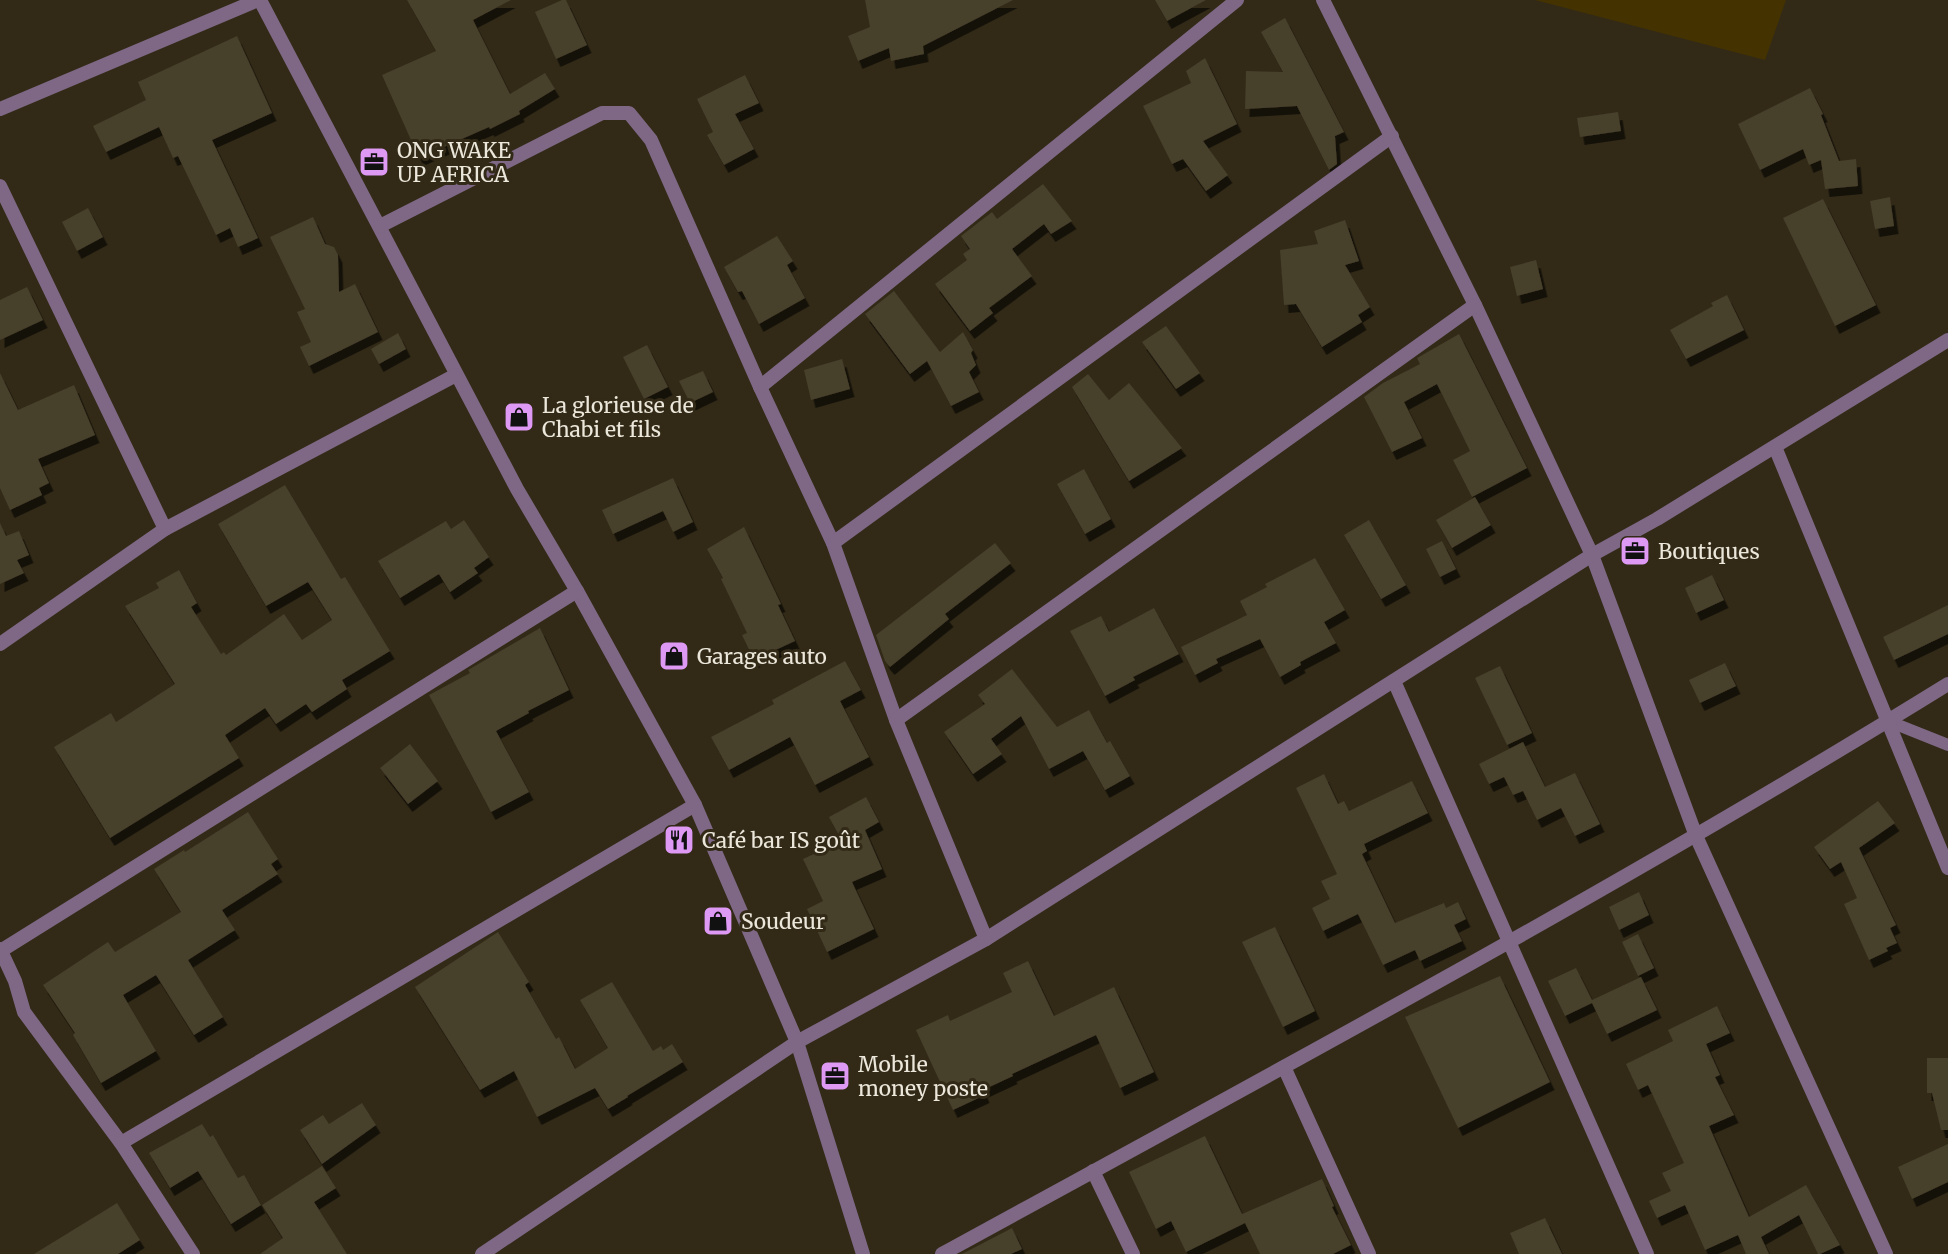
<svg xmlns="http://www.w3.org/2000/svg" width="1948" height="1254" viewBox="0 0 1948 1254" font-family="Merriweather,serif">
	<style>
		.green { fill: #443301 }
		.building { fill: #473f2b; filter: url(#shadow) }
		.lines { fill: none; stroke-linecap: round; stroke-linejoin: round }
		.lane { stroke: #7e6885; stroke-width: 12 }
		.street { stroke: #7e6885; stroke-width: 14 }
		.labels { text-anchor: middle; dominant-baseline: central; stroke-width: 6; stroke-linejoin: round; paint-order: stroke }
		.poi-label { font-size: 21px; fill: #ece7db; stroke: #322a17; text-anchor: start }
	</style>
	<defs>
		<filter id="shadow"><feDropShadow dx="4.5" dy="8" stdDeviation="0" flood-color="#0009"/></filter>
	</defs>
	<rect width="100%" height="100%" fill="#322a17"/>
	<!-- green -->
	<polygon class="green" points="1535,0 1786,0 1765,60"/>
	<!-- building -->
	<g class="building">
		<polygon points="407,0 511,0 473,20 510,94 545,73 555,89 519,111 520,114 490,129 489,127 419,158 382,75 436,51"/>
		<polygon points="562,0 566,0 587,45 556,59 535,12"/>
		<polygon points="865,0 1013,0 923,46 924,54 891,61 889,48 858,61 848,36 870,27"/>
		<polygon points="1155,0 1206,0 1167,21"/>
		<polygon points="1285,18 1344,132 1335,136 1337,164 1329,170 1297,106 1245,109 1246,71 1283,72 1261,32"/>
		<polygon points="237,36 272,113 212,140 258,238 238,247 230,228 216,235 178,156 173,158 159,127 106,152 93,126 146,100 138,82"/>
		<polygon points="1205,58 1237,124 1203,141 1228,175 1206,191 1183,159 1172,164 1143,106 1191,83 1186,71"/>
		<polygon points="745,75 759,103 735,114 754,149 724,165 707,135 713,132 697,99"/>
		<polygon points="1810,88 1823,114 1821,115 1839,161 1856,159 1858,186 1825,189 1821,160 1809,165 1803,149 1760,170 1738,124"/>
		<polygon points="1618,112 1621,131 1580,137 1577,118"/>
		<polygon points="1043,184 1072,221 1051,234 1044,224 1012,249 1032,276 989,308 993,313 970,331 935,284 967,260 963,254 970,249 961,236 992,212 997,219"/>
		<polygon points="1890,197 1894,226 1875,229 1870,201"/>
		<polygon points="1823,199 1876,305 1835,326 1783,218"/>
		<polygon points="88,208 103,237 77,251 62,222"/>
		<polygon points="313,217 325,244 334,247 338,255 339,292 355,284 378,332 309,366 300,347 311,342 297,312 305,309 270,237"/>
		<polygon points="1345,220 1359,261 1345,265 1370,307 1358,315 1362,322 1322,347 1296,304 1284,305 1280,250 1318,244 1314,231"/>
		<polygon points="777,236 793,261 787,265 805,298 759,324 742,291 738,292 724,267"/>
		<polygon points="1536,260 1543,289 1517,296 1510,267"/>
		<polygon points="27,287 43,320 0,340 0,300"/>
		<polygon points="894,291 940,352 963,332 973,350 971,353 976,365 969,372 979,392 951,406 927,361 910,374 865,314"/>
		<polygon points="1727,295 1744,330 1686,359 1670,330 1713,306 1711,303"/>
		<polygon points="1166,326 1200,373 1176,389 1142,342"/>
		<polygon points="398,333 406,349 379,364 371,349"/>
		<polygon points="1459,334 1527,468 1472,497 1453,460 1470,451 1437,384 1404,402 1422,438 1392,452 1364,397 1383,383 1420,364 1417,358"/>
		<polygon points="647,345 668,387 644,399 623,357"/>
		<polygon points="842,359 850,389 811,400 804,370"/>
		<polygon points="703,371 713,392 690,403 679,381"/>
		<polygon points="0,373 18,410 74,385 95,435 38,459 49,483 39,488 42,495 10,510 0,488"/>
		<polygon points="1088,374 1109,400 1129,383 1182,448 1129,481 1072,387"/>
		<polygon points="1084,469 1111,519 1085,534 1057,484"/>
		<polygon points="673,478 693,522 673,532 663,511 613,534 602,510"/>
		<polygon points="285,485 341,579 345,577 390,651 342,680 347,689 312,712 306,704 276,724 265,708 225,735 239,758 110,838 54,747 111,713 116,722 175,684 125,606 159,588 156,583 179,570 197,603 191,607 221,654 224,652 226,655 284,614 302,640 332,620 308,582 266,606 218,524"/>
		<polygon points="1475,497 1491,525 1452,548 1436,520"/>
		<polygon points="464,520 489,557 474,568 478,573 450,592 439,574 400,598 378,561 446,521 451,529"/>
		<polygon points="1369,520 1406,585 1381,599 1344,535"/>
		<polygon points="0,523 6,536 19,531 29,555 17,560 24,573 0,584"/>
		<polygon points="744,527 781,604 778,605 795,641 754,660 742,635 747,633 721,579 723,578 707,549"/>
		<polygon points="1442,541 1456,569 1440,577 1426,549"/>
		<polygon points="995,543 1011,563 945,614 949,619 890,667 885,661 876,635"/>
		<polygon points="1315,558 1345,610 1324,622 1336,643 1300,662 1301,665 1280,677 1260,639 1216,659 1218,663 1195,675 1181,647 1247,615 1240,601 1267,587 1265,584"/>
		<polygon points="1712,575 1724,600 1696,613 1685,588"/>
		<polygon points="1948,605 1948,634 1894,660 1883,637"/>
		<polygon points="1154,608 1179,654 1133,677 1135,680 1105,696 1070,631 1101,616 1109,632"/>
		<polygon points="540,628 569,690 528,711 529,713 496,731 529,792 491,812 429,695 470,673 468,670"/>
		<polygon points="845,661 861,690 840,701 869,757 815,785 790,737 729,770 711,737 774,704 772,700"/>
		<polygon points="1725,663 1736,686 1700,703 1689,680"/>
		<polygon points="1500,666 1532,733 1507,745 1475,678"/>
		<polygon points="1012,669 1057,727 1089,710 1107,743 1110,741 1130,776 1105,790 1083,751 1049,769 1021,716 991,739 1002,754 973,774 944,732 985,704 978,695"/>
		<polygon points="1523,742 1545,787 1575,773 1600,824 1575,836 1561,808 1537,820 1523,791 1513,795 1504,777 1489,784 1479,764"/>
		<polygon points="410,744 438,781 408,804 380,768"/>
		<polygon points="1324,774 1338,804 1344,801 1349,811 1412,781 1428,813 1364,844 1367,851 1362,854 1395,923 1444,903 1446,908 1458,902 1466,919 1454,925 1462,941 1420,961 1415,950 1383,965 1358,914 1323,931 1312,908 1330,899 1321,881 1337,874 1296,788"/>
		<polygon points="866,797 879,822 865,830 882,869 852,882 874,929 827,952 807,909 823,901 803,859 842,841 829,817"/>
		<polygon points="1878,801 1895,823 1859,848 1896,925 1890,928 1897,943 1886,948 1888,951 1869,960 1844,904 1857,898 1841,862 1830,869 1814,847"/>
		<polygon points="248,812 278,859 271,864 278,874 222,910 235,930 188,960 223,1017 194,1035 156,975 123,995 156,1051 101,1083 73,1035 75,1033 43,985 108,942 115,952 181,912 154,869 184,850 185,852"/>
		<polygon points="1639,892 1649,915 1619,930 1609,907"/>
		<polygon points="1275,927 1315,1011 1283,1027 1242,942"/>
		<polygon points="498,932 529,982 525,985 556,1039 559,1037 575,1069 608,1048 580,1000 612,982 653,1051 661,1046 663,1050 672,1044 683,1062 627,1096 628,1097 608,1109 595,1088 537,1117 514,1071 480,1090 415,987"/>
		<polygon points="1638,934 1654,968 1638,976 1622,942"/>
		<polygon points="1028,961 1054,1016 1114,987 1154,1072 1120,1088 1096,1035 1012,1074 1013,1076 983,1090 985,1095 953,1110 916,1030 948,1015 950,1021 1012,992 1003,973"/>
		<polygon points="1576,968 1592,1000 1641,977 1657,1010 1607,1034 1592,1003 1565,1016 1548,981"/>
		<polygon points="1500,976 1550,1082 1458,1128 1405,1017"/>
		<polygon points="1717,1006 1730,1033 1706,1044 1720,1075 1715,1077 1734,1115 1709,1126 1749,1217 1806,1185 1840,1245 1820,1254 1818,1254 1799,1215 1761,1237 1769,1254 1746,1254 1738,1235 1705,1250 1685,1205 1657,1218 1649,1201 1671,1191 1662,1173 1684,1163 1648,1085 1638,1090 1626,1064 1673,1041 1668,1030"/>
		<polygon points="1927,1058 1948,1058 1948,1130 1941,1130 1932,1093 1927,1093"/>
		<polygon points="362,1103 376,1125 322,1164 300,1130 323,1115 329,1124"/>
		<polygon points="202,1124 210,1137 213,1135 238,1178 244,1175 261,1205 231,1224 198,1171 170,1188 149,1153"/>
		<polygon points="1205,1136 1242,1214 1322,1179 1334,1206 1332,1207 1351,1245 1333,1254 1260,1254 1245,1223 1186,1252 1171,1221 1156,1229 1129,1172"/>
		<polygon points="1948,1144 1948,1182 1912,1199 1898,1167"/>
		<polygon points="322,1166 336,1188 314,1202 347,1254 260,1254 283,1238 262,1205"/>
		<polygon points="117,1203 140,1240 118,1254 34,1254"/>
		<polygon points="1545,1218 1562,1254 1519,1254 1510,1233"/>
		<polygon points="1012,1228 1022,1249 1011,1254 962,1254"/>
	</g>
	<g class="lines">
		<!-- lane -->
		<polyline class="lane" points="1888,721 1948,745"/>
		<!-- street -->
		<g class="street">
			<polyline points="260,0 517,489 577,591 695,805 797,1042 863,1254"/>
			<polyline points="1323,0 1475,305 1592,555 1696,836 1886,1254"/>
			<polyline points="0,109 258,0"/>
			<polyline points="0,186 165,529"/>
			<polyline points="380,226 602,113 629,113 651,140 760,387 833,543 896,720 986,939"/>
			<polyline points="760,387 1237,0"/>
			<polyline points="1775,447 1948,868"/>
			<polyline points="833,543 1392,136"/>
			<polyline points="0,644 165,529 456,375"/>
			<polyline points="1394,681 1647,1254"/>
			<polyline points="896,720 1475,305"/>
			<polyline points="0,949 15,981 24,1012 121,1143 193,1254"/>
			<polyline points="2,950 577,591"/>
			<polyline points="1284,1067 1369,1254"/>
			<polyline points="121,1143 695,805"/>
			<polyline points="1093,1171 1133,1254"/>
			<polyline points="482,1254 797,1042 986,939 1592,555 1657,519 1948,340"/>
			<path d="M 942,1254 C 1280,1069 1620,887 1948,684"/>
		</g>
	</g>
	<!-- icons -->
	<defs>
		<g id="office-square" transform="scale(1.575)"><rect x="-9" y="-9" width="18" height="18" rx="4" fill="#dd99f3" stroke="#322a17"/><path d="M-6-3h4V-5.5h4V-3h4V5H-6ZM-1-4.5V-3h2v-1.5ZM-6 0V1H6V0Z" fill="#111"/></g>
		<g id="shop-square" transform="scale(1.575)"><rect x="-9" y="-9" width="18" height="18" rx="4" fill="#dd99f3" stroke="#322a17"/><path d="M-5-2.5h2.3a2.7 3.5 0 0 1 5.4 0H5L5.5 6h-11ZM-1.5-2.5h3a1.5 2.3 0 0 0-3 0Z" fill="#111"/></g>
		<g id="restaurant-square" transform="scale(1.575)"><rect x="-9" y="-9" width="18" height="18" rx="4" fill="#dd99f3" stroke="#322a17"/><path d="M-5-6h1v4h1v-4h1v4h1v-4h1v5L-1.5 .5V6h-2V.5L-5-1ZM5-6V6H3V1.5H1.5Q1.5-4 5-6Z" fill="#111"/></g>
	</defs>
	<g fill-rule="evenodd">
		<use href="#office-square" x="374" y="162"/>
		<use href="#shop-square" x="519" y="417"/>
		<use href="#office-square" x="1635" y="551"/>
		<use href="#shop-square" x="674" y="656"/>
		<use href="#restaurant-square" x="679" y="840"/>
		<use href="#shop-square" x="718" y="921"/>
		<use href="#office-square" x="835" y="1076"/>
	</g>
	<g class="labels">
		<!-- poi labels -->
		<g class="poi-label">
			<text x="397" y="150">ONG WAKE<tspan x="397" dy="24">UP AFRICA</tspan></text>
			<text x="542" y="405">La glorieuse de<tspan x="542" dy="24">Chabi et fils</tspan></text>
			<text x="1658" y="551">Boutiques</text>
			<text x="697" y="656">Garages auto</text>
			<text x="702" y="840">Café bar IS goût</text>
			<text x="741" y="921">Soudeur</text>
			<text x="858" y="1064">Mobile<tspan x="858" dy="24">money poste</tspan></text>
		</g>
	</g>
</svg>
